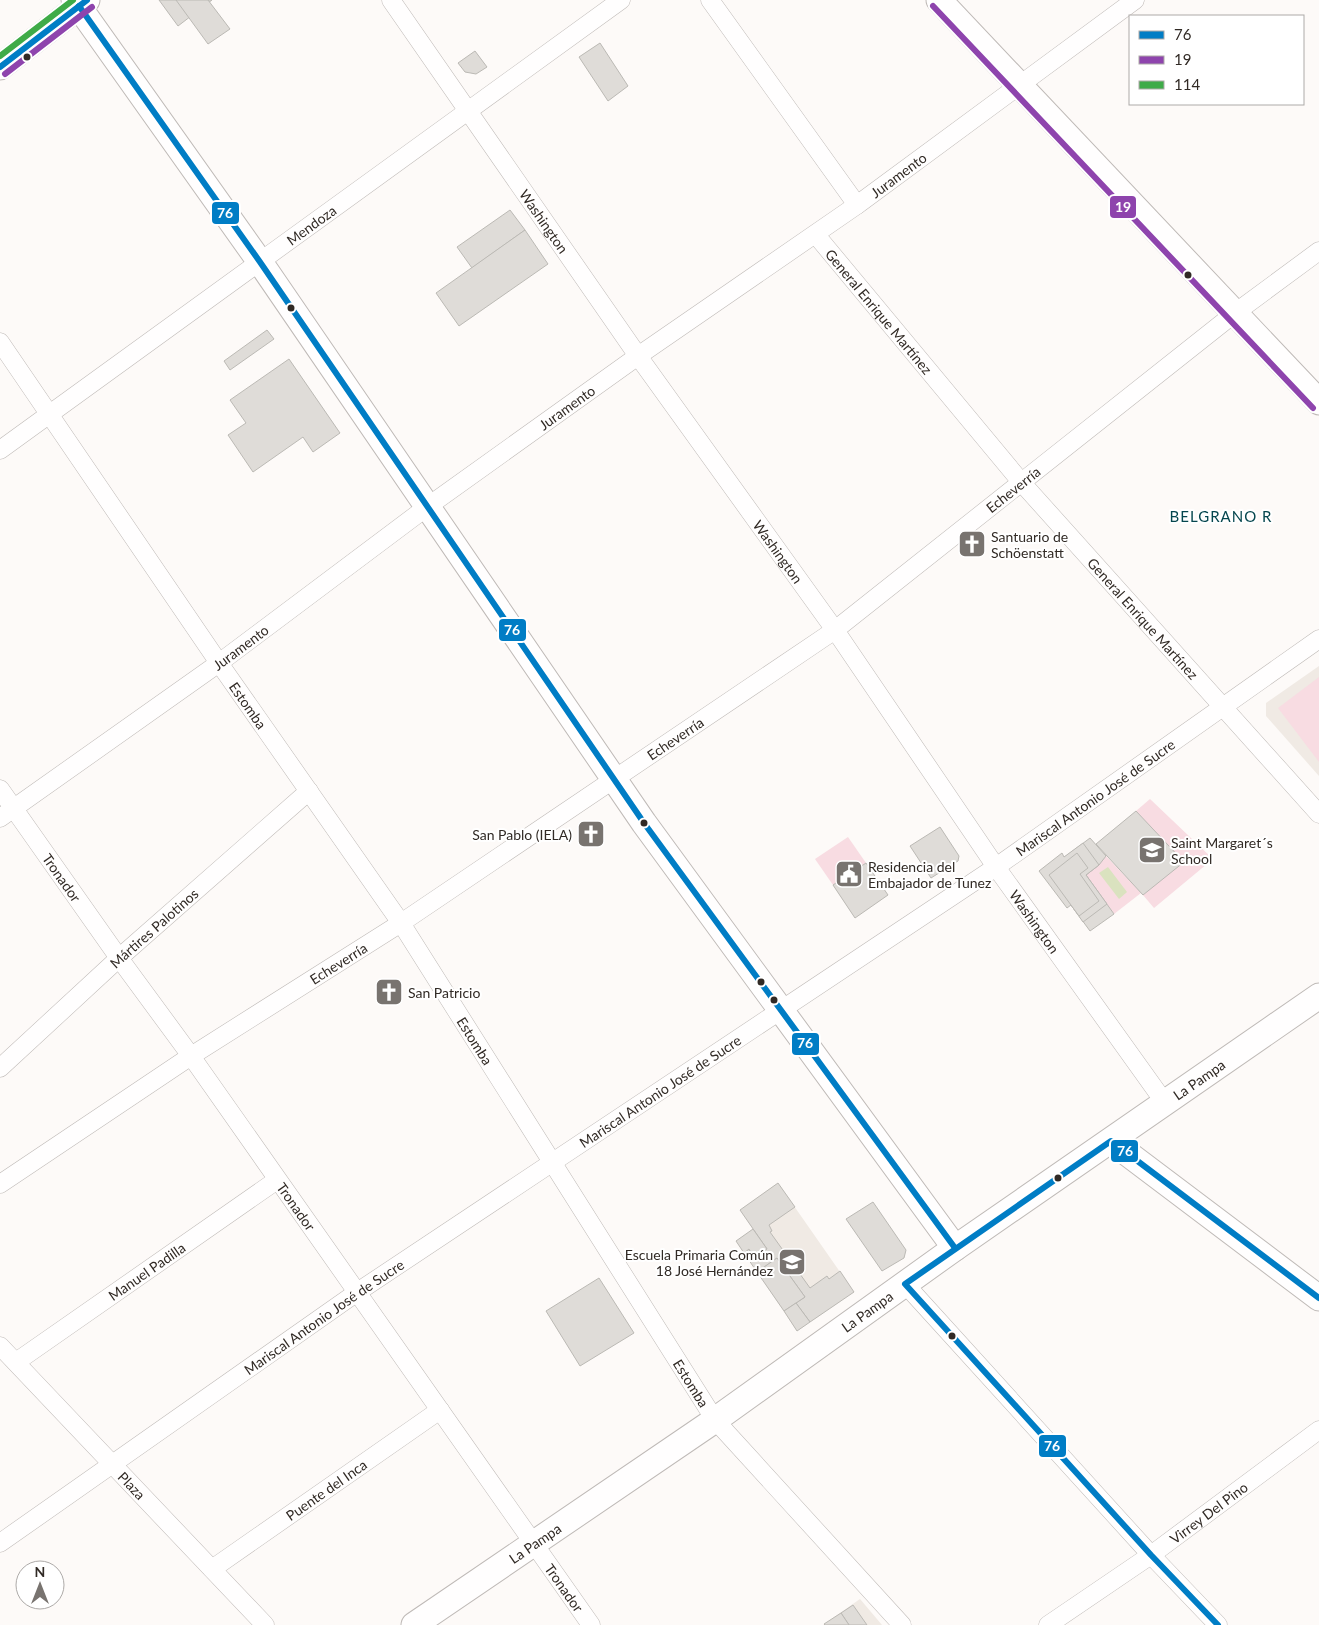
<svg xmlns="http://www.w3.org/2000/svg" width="1319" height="1625" viewBox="0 0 1319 1625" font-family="Lato,sans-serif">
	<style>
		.built { fill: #f0eae4 }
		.green { fill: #f8dce2 }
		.water { fill: #dae2bf }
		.building { fill: #dfdcd8; stroke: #bbb9b4 }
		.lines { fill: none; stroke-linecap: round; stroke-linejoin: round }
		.street-casing { stroke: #bfbab7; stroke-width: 19 }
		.secondary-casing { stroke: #bfbab7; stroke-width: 27 }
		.street { stroke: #fffefe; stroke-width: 18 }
		.secondary { stroke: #fffefe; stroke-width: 25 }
		.bus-1-casing { stroke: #fff; stroke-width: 10 }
		.bus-2-casing { stroke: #fff; stroke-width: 10 }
		.bus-3-casing { stroke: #fff; stroke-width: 10 }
		.bus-1 { stroke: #007dc5; stroke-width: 6 }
		.bus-2 { stroke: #8e44ad; stroke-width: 6 }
		.bus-3 { stroke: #3fab48; stroke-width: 6 }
		.bus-dot { fill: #312a25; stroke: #fff; stroke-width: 2 }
		.labels { text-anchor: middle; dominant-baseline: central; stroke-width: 4; stroke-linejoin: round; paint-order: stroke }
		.street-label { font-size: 14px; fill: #312a25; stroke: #fff }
		.poi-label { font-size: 14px; fill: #312a25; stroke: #fff; text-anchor: start }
		.neighbourhood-label { font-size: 15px; letter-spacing: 1px; fill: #05464e; stroke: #fff }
		.line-badge { stroke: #fff; stroke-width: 2 }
		.badge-label { font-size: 14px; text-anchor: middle; font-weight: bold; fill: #fff }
	</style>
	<rect width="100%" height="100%" fill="#fdfaf8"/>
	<!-- built -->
	<g class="built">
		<polygon points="1319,666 1319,776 1266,716 1266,703"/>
		<polygon points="778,1183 854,1292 797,1331 736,1241 753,1229 740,1210"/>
		<polygon points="860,1599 882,1625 823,1625"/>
	</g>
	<!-- green -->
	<g class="green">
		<polygon points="1319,677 1319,762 1278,708"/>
		<polygon points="1150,799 1213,859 1154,908 1143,895 1183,862 1136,811"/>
		<polygon points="848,837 866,863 833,885 815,859"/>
		<polygon points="1106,856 1141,893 1114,914 1086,875"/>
	</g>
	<!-- water -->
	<polygon class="water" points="1108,867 1127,892 1119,899 1099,873"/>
	<!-- building -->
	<g class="building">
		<polygon points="159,0 212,0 178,26"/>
		<polygon points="176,0 208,0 230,29 208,44"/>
		<polygon points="600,43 628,86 608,101 579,57"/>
		<polygon points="475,51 487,67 476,74 465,72 458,63"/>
		<polygon points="510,210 525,230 472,268 457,247"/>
		<polygon points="525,230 548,264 459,326 436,293"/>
		<polygon points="267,330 274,339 230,370 224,361"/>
		<polygon points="289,359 340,433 313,452 303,437 253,472 228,435 246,423 230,400"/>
		<polygon points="1136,811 1184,862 1143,895 1096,844"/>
		<polygon points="940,827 959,856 958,861 931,878 910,846"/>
		<polygon points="1090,838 1106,856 1099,865 1086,875 1114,914 1090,931 1046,871"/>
		<polygon points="1083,843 1099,865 1086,875 1107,904 1083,922 1071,905 1067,908 1039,871 1062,853 1064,857"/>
		<polygon points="1077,853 1088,868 1080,874 1099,901 1079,916 1049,875"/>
		<polygon points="866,863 888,895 855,918 833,885"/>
		<polygon points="778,1183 795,1207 769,1225 772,1231 770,1232 810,1288 827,1276 829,1279 840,1271 854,1292 810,1322 796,1303 805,1297 777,1258 757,1272 744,1253 749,1249 752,1254 758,1255 767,1249 740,1210"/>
		<polygon points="873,1202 906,1250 904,1258 882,1271 846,1219"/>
		<polygon points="753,1229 767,1249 758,1255 752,1254 749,1249 744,1253 736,1241"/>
		<polygon points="777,1258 805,1297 784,1311 757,1272"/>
		<polygon points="599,1278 634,1333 580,1366 546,1311"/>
		<polygon points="796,1303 810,1322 797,1331 784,1311"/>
		<polygon points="853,1605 867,1625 849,1625 841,1613"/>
		<polygon points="841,1613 849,1625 825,1625 824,1624"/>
	</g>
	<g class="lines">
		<!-- street casing -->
		<g class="street-casing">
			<g id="street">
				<path id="s1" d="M 391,0 L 638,356 L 835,630 L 996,867 L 1165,1103"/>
				<polyline points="710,0 857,205"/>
				<path id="s2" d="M 816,235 L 1022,483 L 1319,814"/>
				<path id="s3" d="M 0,342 L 219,663 L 401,923 L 715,1420 L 902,1625"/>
				<path id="s4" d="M 0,450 L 621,0"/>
				<path id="s5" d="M 0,789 L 119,958 L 191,1056 L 591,1625"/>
				<path id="s6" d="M 0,818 L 219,663 L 427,507 L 638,356 L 857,205 L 1135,0"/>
				<path id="s7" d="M 0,1068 L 119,958 L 309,791"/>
				<path id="s8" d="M 0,1184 L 191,1056 L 401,923 L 835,630 L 1235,313 L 1319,251"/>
				<polyline points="905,1284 1151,1555 1218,1625"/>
				<path id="s9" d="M 0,1346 L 265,1625"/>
				<path id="s10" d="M 16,1362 L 277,1180"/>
				<path id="s11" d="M 0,1543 L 356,1293 L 996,867 L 1319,639"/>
				<path id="s12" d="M 212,1569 L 440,1410"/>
				<path id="s13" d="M 1048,1625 L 1151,1555 L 1319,1430"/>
			</g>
		</g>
		<!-- secondary casing -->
		<g class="secondary-casing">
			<g id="secondary">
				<polyline points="74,0 260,262 644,823 955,1248"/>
				<polyline points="939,0 1319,402"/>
				<polyline points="0,67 87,0"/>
				<polyline points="1111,1141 1319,1298"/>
				<path id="s14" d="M 414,1625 L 715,1420 L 955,1248 L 1319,996"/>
			</g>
		</g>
		<!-- street -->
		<use href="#street" class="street"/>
		<!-- secondary -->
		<use href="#secondary" class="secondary"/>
		<!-- bus-1 casing -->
		<g class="bus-1-casing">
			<g id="bus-1">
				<polyline points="79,6 260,262 644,823 955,1248"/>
				<polyline points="0,67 87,0"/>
				<polyline points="1218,1625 1151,1555 905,1284 1111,1141 1319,1298"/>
			</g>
		</g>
		<!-- bus-2 casing -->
		<g class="bus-2-casing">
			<g id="bus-2">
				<polyline points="933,6 1313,408"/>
				<polyline points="5,74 92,7"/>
			</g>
		</g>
		<!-- bus-3 casing -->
		<g class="bus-3-casing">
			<polyline id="bus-3" points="0,56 73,0"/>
		</g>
		<!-- bus-1 -->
		<use href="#bus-1" class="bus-1"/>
		<!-- bus-2 -->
		<use href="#bus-2" class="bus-2"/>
		<!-- bus-3 -->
		<use href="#bus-3" class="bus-3"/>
	</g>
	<!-- icons -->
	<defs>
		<g id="church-square" transform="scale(1.4375)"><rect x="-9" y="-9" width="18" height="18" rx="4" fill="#78736f" stroke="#fff"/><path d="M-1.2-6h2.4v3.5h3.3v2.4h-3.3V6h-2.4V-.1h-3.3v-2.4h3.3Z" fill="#fff"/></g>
		<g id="school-square" transform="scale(1.4375)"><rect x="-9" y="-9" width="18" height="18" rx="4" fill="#78736f" stroke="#fff"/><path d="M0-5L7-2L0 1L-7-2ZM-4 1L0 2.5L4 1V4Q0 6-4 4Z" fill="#fff"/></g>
		<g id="civic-square" transform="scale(1.4375)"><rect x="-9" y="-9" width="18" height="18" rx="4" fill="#78736f" stroke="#fff"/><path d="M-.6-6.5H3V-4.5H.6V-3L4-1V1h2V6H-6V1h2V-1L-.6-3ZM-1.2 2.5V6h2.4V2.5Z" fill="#fff"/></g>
	</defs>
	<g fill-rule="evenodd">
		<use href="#church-square" x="972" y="544"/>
		<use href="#church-square" x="591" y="834"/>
		<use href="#school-square" x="1152" y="850"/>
		<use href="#civic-square" x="849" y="874"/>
		<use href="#church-square" x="389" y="992"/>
		<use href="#school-square" x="792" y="1262"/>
	</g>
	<!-- markers -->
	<g class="bus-dot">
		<circle cx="27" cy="57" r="4.5"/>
		<circle cx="1188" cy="275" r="4.5"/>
		<circle cx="291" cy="308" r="4.5"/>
		<circle cx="644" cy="823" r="4.5"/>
		<circle cx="761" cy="982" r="4.5"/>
		<circle cx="774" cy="1000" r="4.5"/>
		<circle cx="1058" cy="1178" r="4.5"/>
		<circle cx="952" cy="1336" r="4.5"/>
	</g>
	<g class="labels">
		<!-- street labels -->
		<g class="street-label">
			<text stroke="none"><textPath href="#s6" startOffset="1105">Juramento</textPath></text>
			<text stroke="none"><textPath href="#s1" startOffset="269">Washington</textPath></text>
			<text stroke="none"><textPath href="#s4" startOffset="384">Mendoza</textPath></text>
			<text stroke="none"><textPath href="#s2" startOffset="99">General Enrique Martínez</textPath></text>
			<text stroke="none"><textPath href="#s6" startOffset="700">Juramento</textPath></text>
			<text stroke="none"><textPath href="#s8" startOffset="1229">Echeverría</textPath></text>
			<text stroke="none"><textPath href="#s1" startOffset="674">Washington</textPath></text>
			<text stroke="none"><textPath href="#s2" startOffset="504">General Enrique Martínez</textPath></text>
			<text stroke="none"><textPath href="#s6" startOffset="295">Juramento</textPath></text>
			<text stroke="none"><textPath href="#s3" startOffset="440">Estomba</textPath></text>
			<text stroke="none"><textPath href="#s8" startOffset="809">Echeverría</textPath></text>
			<text stroke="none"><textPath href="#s11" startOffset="1325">Mariscal Antonio José de Sucre</textPath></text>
			<text stroke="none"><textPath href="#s5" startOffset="108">Tronador</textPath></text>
			<text stroke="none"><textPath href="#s1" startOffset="1124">Washington</textPath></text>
			<text stroke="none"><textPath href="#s7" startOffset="208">Mártires Palotinos</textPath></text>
			<text stroke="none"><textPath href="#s8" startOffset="404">Echeverría</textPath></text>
			<text stroke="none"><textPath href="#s3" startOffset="845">Estomba</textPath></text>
			<text stroke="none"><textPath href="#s14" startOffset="956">La Pampa</textPath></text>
			<text stroke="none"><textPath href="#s11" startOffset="800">Mariscal Antonio José de Sucre</textPath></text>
			<text stroke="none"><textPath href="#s5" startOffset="512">Tronador</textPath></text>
			<text stroke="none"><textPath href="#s10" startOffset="159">Manuel Padilla</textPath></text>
			<text stroke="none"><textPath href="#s14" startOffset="551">La Pampa</textPath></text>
			<text stroke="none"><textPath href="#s11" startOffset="395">Mariscal Antonio José de Sucre</textPath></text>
			<text stroke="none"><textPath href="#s3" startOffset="1250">Estomba</textPath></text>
			<text stroke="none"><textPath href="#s9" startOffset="192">Plaza</textPath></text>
			<text stroke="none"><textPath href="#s12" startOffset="139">Puente del Inca</textPath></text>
			<text stroke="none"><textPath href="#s13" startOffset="196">Virrey Del Pino</textPath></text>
			<text stroke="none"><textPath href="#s14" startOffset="146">La Pampa</textPath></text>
			<text stroke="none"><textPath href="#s5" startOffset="978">Tronador</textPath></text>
		</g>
		<!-- poi labels -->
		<g class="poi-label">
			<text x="991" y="536">Santuario de<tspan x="991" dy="16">Schöenstatt</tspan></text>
			<text x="572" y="834" text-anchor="end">San Pablo (IELA)</text>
			<text x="1171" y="842">Saint Margaret´s<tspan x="1171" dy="16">School</tspan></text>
			<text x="868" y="866">Residencia del<tspan x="868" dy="16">Embajador de Tunez</tspan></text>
			<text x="408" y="992">San Patricio</text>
			<text x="773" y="1254" text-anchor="end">Escuela Primaria Común<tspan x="773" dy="16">18 José Hernández</tspan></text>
		</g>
		<!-- neighbourhood labels -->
		<g class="neighbourhood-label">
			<text x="1221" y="516">BELGRANO R</text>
		</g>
	</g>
	<g class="line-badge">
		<rect x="1109" y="195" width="28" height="24" rx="5" fill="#8e44ad"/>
		<rect x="211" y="201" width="29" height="24" rx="5" fill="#007dc5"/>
		<rect x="498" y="618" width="29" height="24" rx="5" fill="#007dc5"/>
		<rect x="791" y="1032" width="29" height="24" rx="5" fill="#007dc5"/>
		<rect x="1110" y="1139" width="29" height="24" rx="5" fill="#007dc5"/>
		<rect x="1038" y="1434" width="29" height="24" rx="5" fill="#007dc5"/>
	</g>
	<g class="badge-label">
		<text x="1123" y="212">19</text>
		<text x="225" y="218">76</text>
		<text x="512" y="635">76</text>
		<text x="805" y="1048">76</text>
		<text x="1125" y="1156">76</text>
		<text x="1052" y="1451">76</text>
	</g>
	<!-- legend -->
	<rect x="1129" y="15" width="175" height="90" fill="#ffffff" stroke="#adaaa8"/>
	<rect x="1139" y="31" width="25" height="8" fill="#007dc5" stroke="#adaaa8"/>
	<text x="1174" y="40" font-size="15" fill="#312a25">76</text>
	<rect x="1139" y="56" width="25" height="8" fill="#8e44ad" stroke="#adaaa8"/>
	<text x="1174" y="65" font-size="15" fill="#312a25">19</text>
	<rect x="1139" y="81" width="25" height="8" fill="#3fab48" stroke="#adaaa8"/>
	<text x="1174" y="90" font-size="15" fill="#312a25">114</text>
	<!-- north arrow -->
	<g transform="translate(40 1585)"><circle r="24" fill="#ffffff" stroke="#adaaa8"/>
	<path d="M0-4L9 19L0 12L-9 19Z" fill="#78736f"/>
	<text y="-8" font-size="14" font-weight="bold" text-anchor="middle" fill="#312a25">N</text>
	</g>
</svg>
